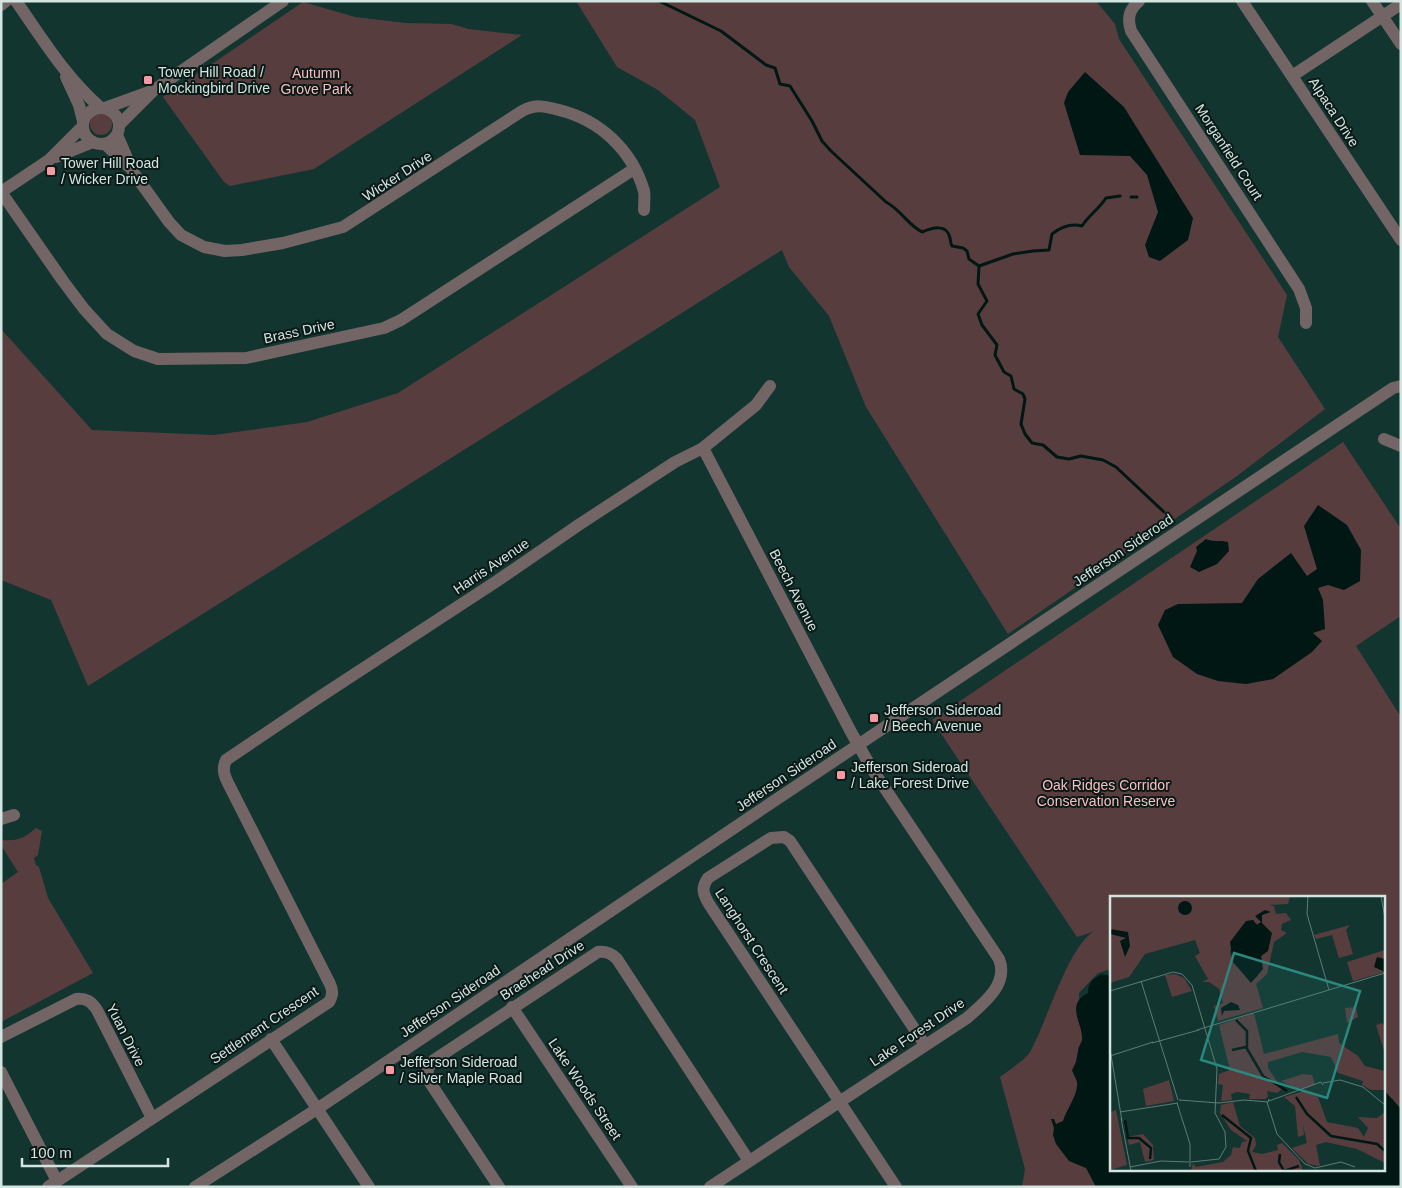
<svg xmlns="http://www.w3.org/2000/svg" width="1402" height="1188" viewBox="0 0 1402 1188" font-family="Arial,sans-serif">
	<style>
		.green { fill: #583d3f }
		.water { fill: #001714 }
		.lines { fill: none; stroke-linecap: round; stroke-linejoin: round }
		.stream { stroke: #001714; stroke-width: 3 }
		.minor { stroke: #736565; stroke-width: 12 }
		.poi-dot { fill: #f49aa2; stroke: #0b1917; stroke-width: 2 }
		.labels { text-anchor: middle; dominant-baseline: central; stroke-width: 4; stroke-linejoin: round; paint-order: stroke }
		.poi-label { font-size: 14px; fill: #d2e5e1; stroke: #0b1917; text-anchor: start }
		.park-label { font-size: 14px; fill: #fcbec2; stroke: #0b1917 }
		.street-label { font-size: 14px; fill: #d2e5e1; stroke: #0b1917 }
		.inset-river { fill: none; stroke: #001714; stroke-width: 2.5 }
		.inset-road { fill: none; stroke: #5f7b77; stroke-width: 1 }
		.view { fill: #2c877f; fill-opacity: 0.15; stroke: #2c877f; stroke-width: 2.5 }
		.inset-edge { fill: none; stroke: #d2e5e1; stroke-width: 2.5 }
	</style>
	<rect width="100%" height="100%" fill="#123530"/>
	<!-- green -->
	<g class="green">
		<polygon points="576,1 1096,1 1115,24 1119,39 1287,295 1278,337 1325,409 1237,476 1008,634 866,407 829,316 789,267 782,250 88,686 51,600 1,580 1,329 92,430 214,435 307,422 398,393 720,187 695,120 658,90 617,67"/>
		<polygon points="303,2 355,17 406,23 451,24 469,29 522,35 314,169 230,186 224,182 163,97"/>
		<circle cx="101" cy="124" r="11"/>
		<path d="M 1343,442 L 1401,529 L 1401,616 L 1356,646 L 1401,717 L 1401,1121 L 1393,1099 L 1383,1096 L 1383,897 L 1111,897 L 1111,969 L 1098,973 L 1079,993 L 1081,1029 L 1089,1061 L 1104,1187 L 1022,1187 L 1025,1169 L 1000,1077 C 1009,1070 1024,1061 1030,1052 C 1047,1022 1067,949 1093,932 L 1077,937 L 932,720 Z"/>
		<path d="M 36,828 L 42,831 L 38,855 L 34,858 L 36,865 L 39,867 L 48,898 L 93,973 L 1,1022 L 1,884 L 18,872 L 1,845 L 1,840 C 18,841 23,839 36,828 Z"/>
	</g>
	<!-- water -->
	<g class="water">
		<polygon points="1085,72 1124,107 1193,218 1188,240 1160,261 1149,257 1145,245 1158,212 1147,175 1130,156 1080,155 1064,103 1068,92"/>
		<polygon points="1318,505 1347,525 1361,550 1360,581 1344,590 1328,585 1318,588 1323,600 1325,629 1313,633 1322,641 1312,652 1273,679 1246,684 1218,681 1197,674 1173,657 1158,625 1165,610 1178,604 1242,603 1258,579 1291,553 1307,576 1317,569 1304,526"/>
		<path d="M 1206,539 C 1213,542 1220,540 1228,542 L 1229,551 L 1217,564 L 1199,572 L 1190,567 L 1197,551 L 1196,547 Z"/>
		<path d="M 1102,974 L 1111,976 L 1111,1169 L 1383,1169 L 1383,1089 L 1401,1109 L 1401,1187 L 1096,1187 L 1086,1168 L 1069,1161 L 1056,1144 L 1053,1135 L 1054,1128 L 1051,1119 L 1054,1119 L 1056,1124 L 1063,1121 C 1066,1110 1079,1093 1077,1082 C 1076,1078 1073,1074 1072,1070 C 1077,1061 1076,1061 1078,1051 C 1078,1047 1081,1044 1082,1040 C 1084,1025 1064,1005 1088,993 C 1088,982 1093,979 1102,974 Z"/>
	</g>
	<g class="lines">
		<!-- stream -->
		<g class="stream">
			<path d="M 659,1 L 721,31 L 766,65 L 775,68 L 780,84 L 790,86 L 812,121 L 822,141 L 831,151 L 886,202 C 901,210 908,225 922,232 C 932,228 947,223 950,238 C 951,241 950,243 952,246 L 963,248 L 967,251 L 969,259 L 979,266"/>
			<polyline points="1131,197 1137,197"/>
			<polyline points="979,266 978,284 987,301 978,314 982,325 997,345 995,355 1004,372 1011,376 1014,389 1023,394 1025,399 1021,424 1025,434 1032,443 1043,445 1057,457 1069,459 1081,456 1103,460 1116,467 1164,512"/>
			<path d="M 979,266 L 1013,254 L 1033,251 L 1049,250 L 1052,234 C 1061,227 1070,223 1082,226 C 1089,215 1099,209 1106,198 L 1120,196"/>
		</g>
		<!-- minor -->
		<g class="minor">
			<path d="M 16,1 C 42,38 66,78 101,108"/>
			<path d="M 1139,1 C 1129,10 1127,18 1131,31 L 1299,289 L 1306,308 L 1306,323"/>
			<polyline points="1242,1 1401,240"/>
			<polyline points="1372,1 1401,44"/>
			<polyline points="1,5 6,1"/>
			<polyline points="1292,76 1401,4"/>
			<polyline points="66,77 79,105 83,121"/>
			<circle cx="101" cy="126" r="18"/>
			<polyline points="105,108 152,91"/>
			<polyline points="119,125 154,90 283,1"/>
			<path d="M 117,135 L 133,172 L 169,222 L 181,235 L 204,247 L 225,251 L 242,250 L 283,243 L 343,227 L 522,111 C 536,104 544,106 559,110 C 600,120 632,150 644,191 C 645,196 644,204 644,210"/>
			<polyline points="105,144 128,166"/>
			<polyline points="56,157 93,142"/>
			<polyline points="1,192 63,281 84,309 107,334 134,351 158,359 246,358 384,328 401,320 634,169"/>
			<polyline points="1,192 49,160 83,126"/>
			<polyline points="1384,439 1401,446"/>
			<path d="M 703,448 L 851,732 L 872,769 L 999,959 C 1009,984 984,1003 967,1018 L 710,1187"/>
			<polyline points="1,819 14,815"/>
			<polyline points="512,1007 632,1187"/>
			<path d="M 1,1037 L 76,999 C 86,998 91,1001 97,1010 L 152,1118"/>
			<polyline points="271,1039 369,1187"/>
			<polyline points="1,1072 57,1181"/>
			<path d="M 48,1187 L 329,1002 C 333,995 333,991 330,984 L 228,783 C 224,775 222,769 226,760 L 318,698 L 497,581 L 580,524 L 675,462 L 703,448 L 756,405 L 770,386"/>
			<polyline points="195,1187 317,1109 768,805 1393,388 1401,386"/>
			<path d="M 499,1187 L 429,1081 C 426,1072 428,1066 434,1060 L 598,952 C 606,951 611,953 617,959 L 749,1161"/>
			<path d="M 896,1187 L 709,904 C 703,894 701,888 708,878 L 771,838 L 784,837 L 790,841 L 925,1045"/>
		</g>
	</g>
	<!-- markers -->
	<g class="poi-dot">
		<rect x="143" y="75" width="10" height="10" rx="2.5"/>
		<rect x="46" y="166" width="10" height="10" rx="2.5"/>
		<rect x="869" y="713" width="10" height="10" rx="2.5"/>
		<rect x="836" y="770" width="10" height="10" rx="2.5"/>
		<rect x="385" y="1065" width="10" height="10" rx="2.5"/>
	</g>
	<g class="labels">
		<!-- poi labels -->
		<g class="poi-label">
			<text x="158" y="72">Tower Hill Road /<tspan x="158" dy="16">Mockingbird Drive</tspan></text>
			<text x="61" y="163">Tower Hill Road<tspan x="61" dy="16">/ Wicker Drive</tspan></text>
			<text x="884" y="710">Jefferson Sideroad<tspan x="884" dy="16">/ Beech Avenue</tspan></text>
			<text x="851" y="767">Jefferson Sideroad<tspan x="851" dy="16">/ Lake Forest Drive</tspan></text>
			<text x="400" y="1062">Jefferson Sideroad<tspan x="400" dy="16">/ Silver Maple Road</tspan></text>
		</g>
		<!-- park labels -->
		<g class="park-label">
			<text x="316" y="73">Autumn<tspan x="316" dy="16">Grove Park</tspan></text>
			<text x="1106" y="785">Oak Ridges Corridor<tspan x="1106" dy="16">Conservation Reserve</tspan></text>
		</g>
		<!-- street labels -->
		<g class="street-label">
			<text transform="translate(1334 112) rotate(57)">Alpaca Drive</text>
			<text transform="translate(1229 152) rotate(57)">Morganfield Court</text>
			<text transform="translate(397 176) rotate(-33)">Wicker Drive</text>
			<text transform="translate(299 331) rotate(-12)">Brass Drive</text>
			<text transform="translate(1123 550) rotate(-34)">Jefferson Sideroad</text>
			<text transform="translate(491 566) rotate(-34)">Harris Avenue</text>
			<text transform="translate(794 590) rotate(63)">Beech Avenue</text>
			<text transform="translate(786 775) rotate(-34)">Jefferson Sideroad</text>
			<text transform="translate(752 941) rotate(57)">Langhorst Crescent</text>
			<text transform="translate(542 970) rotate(-33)">Braehead Drive</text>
			<text transform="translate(450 1001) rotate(-34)">Jefferson Sideroad</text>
			<text transform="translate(264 1025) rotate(-34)">Settlement Crescent</text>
			<text transform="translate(917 1032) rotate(-34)">Lake Forest Drive</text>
			<text transform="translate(126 1035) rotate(63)">Yuan Drive</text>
			<text transform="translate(585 1089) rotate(56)">Lake Woods Street</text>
		</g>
	</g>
	<!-- overview -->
	<g transform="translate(1110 896)">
		<rect width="275" height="275" fill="#123530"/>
		<path d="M 0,0 L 180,0 L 178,8 L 159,9 L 164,10 L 166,18 L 176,17 L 181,24 L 172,28 L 171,34 L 177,37 L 164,46 L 157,78 L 146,88 L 153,112 L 108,125 L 104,110 L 113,107 L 109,93 L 99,86 L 92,86 L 98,83 L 85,60 L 90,57 L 85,44 L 35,58 L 19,81 L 0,87 ZM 150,27 L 148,80 L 141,84 L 122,65 L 120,55 L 133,33 ZM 240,29 L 236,34 L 243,58 L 229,62 L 222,39 L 206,43 L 204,39 ZM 275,54 L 275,76 L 243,85 L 237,66 ZM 65,78 L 74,82 L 82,95 L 62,101 L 55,79 ZM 246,111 L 248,121 L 237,127 L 235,112 ZM 144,117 L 154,158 L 228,138 L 229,147 L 248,160 L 255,170 L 275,175 L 275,194 L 261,194 L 252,189 L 253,185 L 228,177 L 221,161 L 192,156 L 158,166 L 158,172 L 172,193 L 167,197 L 157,195 L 158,201 L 155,203 L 139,203 L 140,198 L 127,196 L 121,198 L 122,204 L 111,205 L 113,189 L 108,188 L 109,178 L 120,174 L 109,129 ZM 272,127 L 275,130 L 275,158 L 266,129 ZM 193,178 L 202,179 L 205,189 L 190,194 L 171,185 ZM 59,184 L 64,205 L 36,210 L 33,193 ZM 194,195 L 208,201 L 217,226 L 248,232 L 254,241 L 258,232 L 248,221 L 267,222 L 275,216 L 275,267 L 247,253 L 216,246 L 206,249 L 210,270 L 198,268 L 182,252 L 197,247 L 193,229 L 194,239 L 188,241 L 185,210 L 174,201 ZM 123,206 L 130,230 L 145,242 L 146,249 L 142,256 L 152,258 L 168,254 L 167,249 L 172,247 L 189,264 L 193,275 L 81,275 L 83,267 L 86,271 L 113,266 L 121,259 L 123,251 L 130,252 L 132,246 L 137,245 L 121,234 L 110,217 L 111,209 ZM 6,214 L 17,269 L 0,274 L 0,216 ZM 33,238 L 43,249 L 44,264 L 35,266 L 30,246 L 19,249 L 17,241 Z" fill="#583d3f" fill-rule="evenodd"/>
		<path d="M68 12a7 7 0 1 1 14 0a7 7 0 1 1-14 0ZM 155,14 L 161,16 L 152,19 L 152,27 L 162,37 L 158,55 L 151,60 L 153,73 L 141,87 L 123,66 L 120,46 L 136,25 L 143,24 L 147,29 L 151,26 L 145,20 ZM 0,33 L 18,36 L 20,50 L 15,61 L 10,45 L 16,42 L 0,38 ZM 267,61 L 275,63 L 275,76 L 264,71 ZM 121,106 L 128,109 L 130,114 L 114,115 L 112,120 L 111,112 Z" fill="#001714"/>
		<path class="inset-river" d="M 126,124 L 137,135 L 137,151M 122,154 L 136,151 L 153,180 L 177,195M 186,201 L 197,218 L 221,240 L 267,248 L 275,255M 112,219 L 141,242 L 138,255 L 146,275M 15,224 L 18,242 L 29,242 L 41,252 L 40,263M 170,258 L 169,266 L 174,275 L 189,270"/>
		<path class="inset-road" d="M 198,0 L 197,18 L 219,94M 271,0 L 275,22M 31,85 L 68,204M 0,95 L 63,76 L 72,78 L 82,89 L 107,173 L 105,217 L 115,236 L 116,251 L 109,263 L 81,266M 87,134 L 275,77M 42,147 L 89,134M 0,153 L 12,225M 0,160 L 43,146M 213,187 L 230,184 L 253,191 L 275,209M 69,204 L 109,207 L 134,204 L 158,206 L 159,203M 159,205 L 211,186 L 213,189M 157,206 L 167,238 L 195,268 L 205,272 L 231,266 L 245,271M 67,207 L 80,248 L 80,271M 10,216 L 68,207M 11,222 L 21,275M 20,271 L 51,265 L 79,266"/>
		<path class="view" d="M 124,57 L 250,95 L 217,202 L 91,164 Z"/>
		<rect width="275" height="275" class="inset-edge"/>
	</g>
	<!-- border -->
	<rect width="1402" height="1188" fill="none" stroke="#d2e5e1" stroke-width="5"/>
	<!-- scale -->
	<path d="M22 1158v8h146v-8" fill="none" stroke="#d2e5e1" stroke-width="2.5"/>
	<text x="30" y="1158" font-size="15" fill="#d2e5e1" stroke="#0b1917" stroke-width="4" paint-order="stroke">100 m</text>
</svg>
